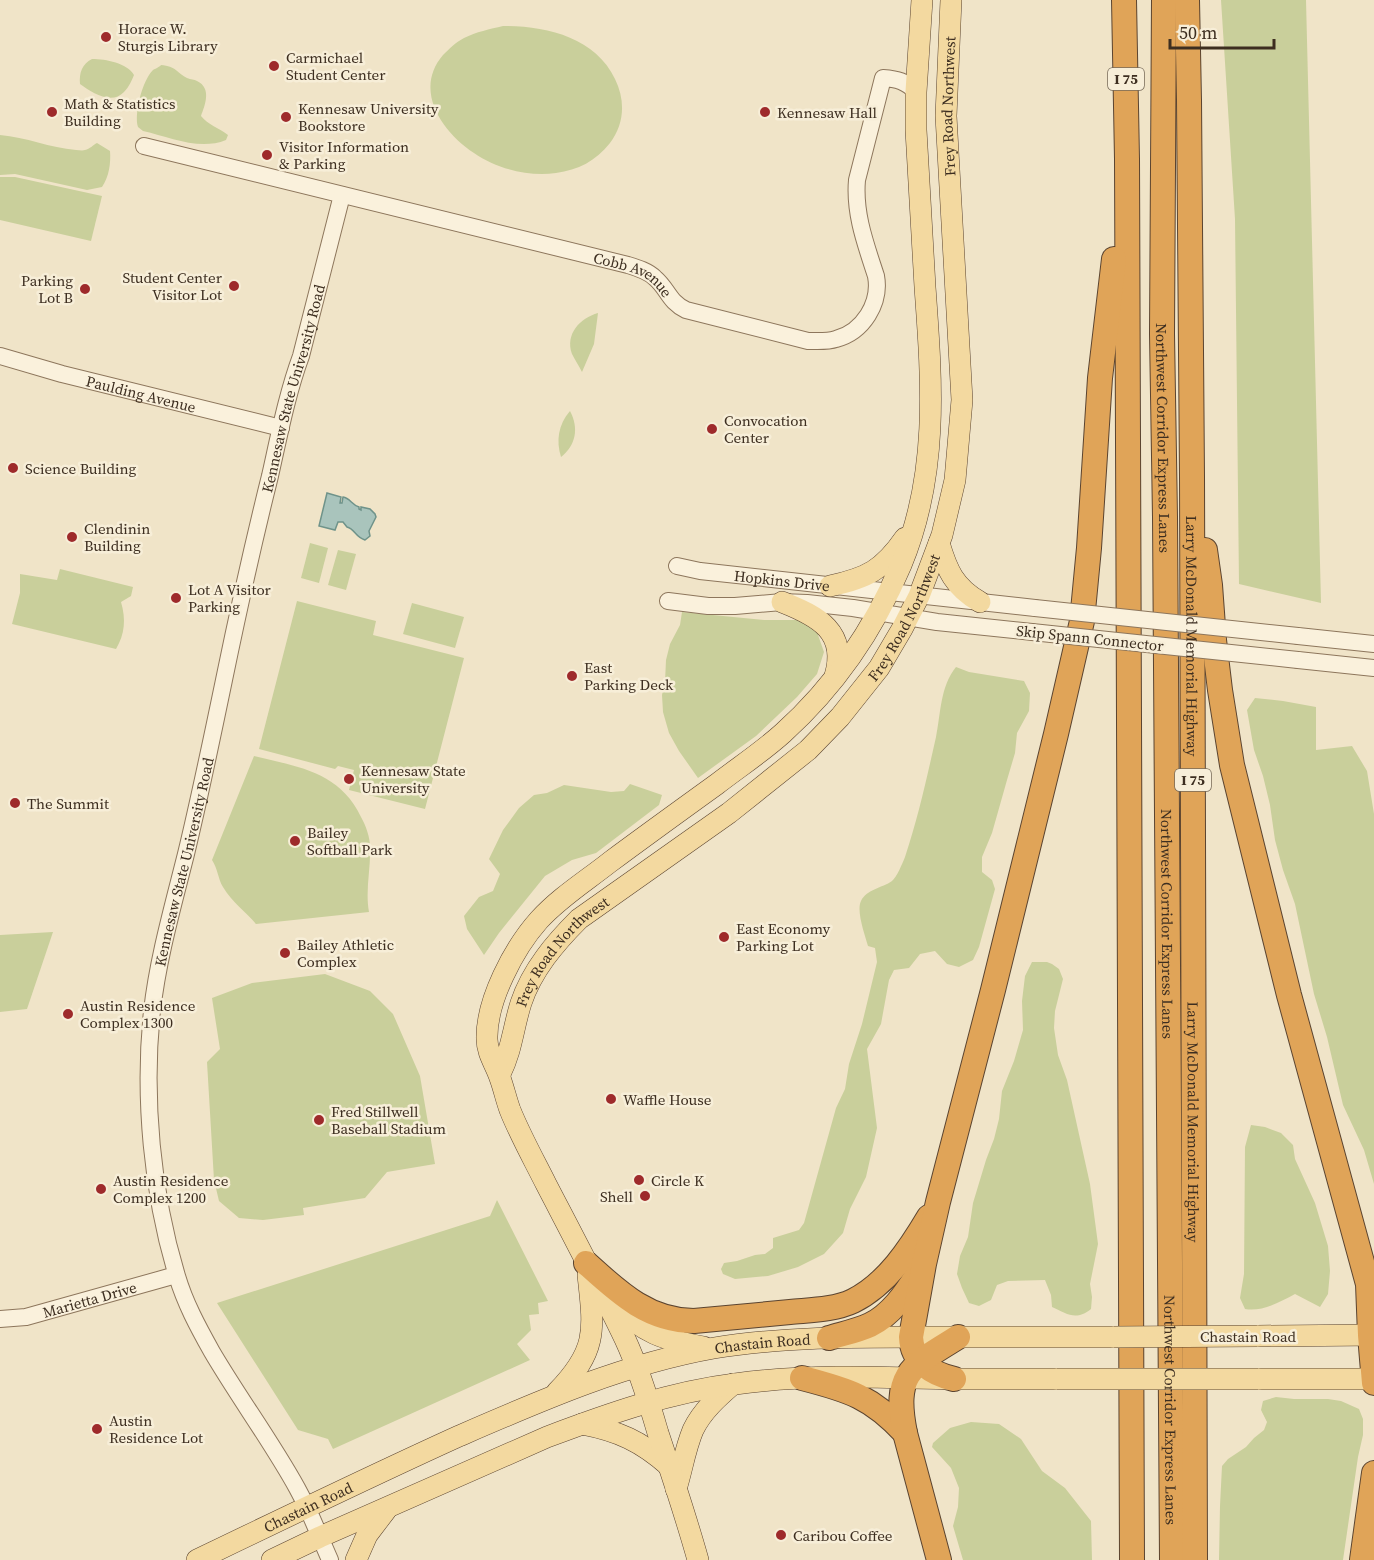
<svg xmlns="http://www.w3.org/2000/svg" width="1374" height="1560" viewBox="0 0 1374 1560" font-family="'Source Serif 4',serif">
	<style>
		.green { fill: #c9cf9b }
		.water { fill: #a9c4bc; stroke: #6f938a; stroke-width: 1.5 }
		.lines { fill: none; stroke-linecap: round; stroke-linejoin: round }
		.minor-casing { stroke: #8d765c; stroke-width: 18 }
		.major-casing { stroke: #5b4430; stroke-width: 22 }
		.highway-casing { stroke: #5b4430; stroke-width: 26 }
		.minor { stroke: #faf1dc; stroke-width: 16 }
		.major { stroke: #f3d9a0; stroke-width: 21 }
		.highway { stroke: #e0a458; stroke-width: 24 }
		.minor-bridge-casing { stroke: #8d765c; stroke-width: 18; stroke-linecap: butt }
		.major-bridge-casing { stroke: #5b4430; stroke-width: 22; stroke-linecap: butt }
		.minor-bridge { stroke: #faf1dc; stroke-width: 16 }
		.major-bridge { stroke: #f3d9a0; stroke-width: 21 }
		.poi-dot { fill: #9e2a2b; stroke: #f7eed8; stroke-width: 2 }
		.labels { text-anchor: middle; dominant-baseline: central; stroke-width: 5; stroke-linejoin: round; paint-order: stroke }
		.shield { fill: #f7eed8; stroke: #756857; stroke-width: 1.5 }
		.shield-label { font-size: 14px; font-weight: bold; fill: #3d2e20 }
		.poi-label { font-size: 15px; fill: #3d2e20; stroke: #f7eed8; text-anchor: start }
		.street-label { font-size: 15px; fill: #3d2e20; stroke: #f7eed8 }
	</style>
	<rect width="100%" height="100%" fill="#f0e4c8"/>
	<!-- green -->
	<g class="green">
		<polygon points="1221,0 1306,0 1321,603 1239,584 1235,219"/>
		<path d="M 503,26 C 546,26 595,37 615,79 C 626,101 624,125 610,143 C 596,161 578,170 556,173 C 529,177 497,169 474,153 C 442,132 413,90 443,55 C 449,49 456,42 464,38 C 476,32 490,29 503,26 Z"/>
		<path d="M 92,59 C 106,59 127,63 134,75 C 132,80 129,87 124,92 C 112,105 92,93 80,84 C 79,73 82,64 92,59 Z"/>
		<path d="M 161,65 C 176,66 177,73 187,78 C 191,80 194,79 197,81 C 212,88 205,105 201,116 C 208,125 219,128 228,135 L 226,140 C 199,151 170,137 143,131 L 138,127 C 134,114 142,81 153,70 C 153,70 161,66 161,65 Z"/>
		<path d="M 0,135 C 26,137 50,148 76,150 C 79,150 82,151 85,150 C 90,149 93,145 97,143 L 110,151 C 111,163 109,177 102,187 L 87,190 L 15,174 L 0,175 Z"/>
		<polygon points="0,177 15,177 102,196 91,241 0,220"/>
		<path d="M 598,313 L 594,344 L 582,372 C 579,366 575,360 572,354 C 565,334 580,318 598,313 Z"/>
		<path d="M 570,411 C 579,428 576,445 561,457 C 556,441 558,425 570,411 Z"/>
		<polygon points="310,543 328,548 319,583 301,578"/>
		<polygon points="338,550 356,554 346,590 328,585"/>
		<path d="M 60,569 L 133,587 L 131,596 L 121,602 C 126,619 125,634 116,649 L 12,624 L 20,593 L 20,574 L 57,580 Z"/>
		<polygon points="297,601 376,621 373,635 464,658 425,809 349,790 354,770 338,766 335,769 259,749"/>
		<polygon points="412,603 464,617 455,648 403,634"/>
		<polygon points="682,612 764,620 798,620 822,633 818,635 824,652 817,674 797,697 756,736 698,778 679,751 669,733 663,712 662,695 665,682 666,660 670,644 680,625"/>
		<path d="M 956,667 L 969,672 L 1024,681 L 1030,693 L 1029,711 L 1017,733 L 1015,753 L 1007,780 L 992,833 L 982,857 L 982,872 L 992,880 L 995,889 L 979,947 L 973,960 L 959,967 L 947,964 L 935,951 L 920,954 L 909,968 L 894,970 L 889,980 L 881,1024 L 867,1049 L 877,1128 L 866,1177 L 850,1209 L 843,1233 L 824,1254 L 798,1267 L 768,1276 L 735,1279 L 723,1274 L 721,1269 L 724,1263 L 737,1261 L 755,1255 L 765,1254 L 773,1248 L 773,1238 L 799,1230 L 804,1223 L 836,1108 L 845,1089 L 849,1064 L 862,1024 L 877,962 L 875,948 L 868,946 C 865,935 856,911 861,901 C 867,889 882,888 892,881 C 897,877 902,864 905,857 C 918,818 927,777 936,737 C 941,713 940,687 956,667 Z"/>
		<polygon points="1255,698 1283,701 1316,707 1316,750 1352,746 1367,771 1374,814 1374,1184 1364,1150 1343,1105 1327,1037 1314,994 1295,904 1283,870 1275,840 1270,805 1263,776 1254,750 1247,710"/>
		<path d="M 254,756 C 298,767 339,771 361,817 C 366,826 370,837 370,847 C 371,869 365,890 369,912 L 256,924 C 246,912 232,902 223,887 C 218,879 218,869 212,860 Z"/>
		<polygon points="630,784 662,795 659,805 596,853 572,860 545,876 499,933 484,955 467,929 464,916 479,897 493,891 500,874 489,859 503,830 519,808 534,795 547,793 564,785 611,792 624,791"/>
		<polygon points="53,932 27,1009 0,1012 0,935"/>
		<path d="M 1032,962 L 1047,962 L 1052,964 L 1059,969 L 1063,979 L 1055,1011 L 1054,1028 L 1058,1055 L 1067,1080 L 1090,1184 L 1098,1244 L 1090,1284 L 1092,1297 L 1091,1309 C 1076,1321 1067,1314 1052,1307 L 1051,1295 L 1045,1280 L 1008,1281 L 997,1285 L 991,1300 L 979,1306 L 969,1303 L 962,1288 L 957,1274 L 960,1256 L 968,1237 L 973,1203 L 986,1160 L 994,1139 L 999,1119 L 1002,1091 L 1014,1061 L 1023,1030 L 1022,1001 L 1025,976 Z"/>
		<polygon points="325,974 370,991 393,1014 420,1076 435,1164 387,1172 365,1198 303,1208 304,1215 263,1220 239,1218 219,1201 214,1180 207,1062 220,1049 212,998 252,983"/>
		<path d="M 1251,1125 L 1265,1127 L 1281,1133 L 1293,1145 L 1295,1159 L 1315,1203 L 1328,1246 L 1330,1271 L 1328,1294 L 1320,1307 L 1295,1294 C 1280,1302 1262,1312 1245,1309 L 1240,1298 L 1244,1274 L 1245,1147 Z"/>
		<polygon points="497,1200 548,1301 538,1303 539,1314 529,1315 531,1330 517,1344 530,1360 333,1449 328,1439 298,1430 217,1303 490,1216"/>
		<polygon points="1276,1397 1294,1399 1328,1399 1341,1401 1359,1409 1363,1419 1363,1435 1358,1457 1343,1560 1219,1560 1220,1506 1222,1466 1228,1459 1246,1447 1254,1438 1264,1430 1267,1422 1261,1410 1263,1401"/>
		<polygon points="971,1422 999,1424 1021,1439 1042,1471 1065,1488 1091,1521 1092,1560 963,1560 953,1526 958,1507 959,1488 951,1468 932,1447 933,1443 950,1428"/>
	</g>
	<!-- water -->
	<path class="water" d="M 327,493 L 341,497 L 340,503 L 342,503 L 343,497 C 350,498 352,505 359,507 L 359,509 L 361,510 L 361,507 L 370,509 L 375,514 L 376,517 L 369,531 L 370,536 L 365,540 C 355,537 355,529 347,527 L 343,522 L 338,522 L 335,530 L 319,526 Z"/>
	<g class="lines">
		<!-- minor casing -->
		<g class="minor-casing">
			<g id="minor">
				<path id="s1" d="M 144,146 L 628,265 C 638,268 648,271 655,278 C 668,289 669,302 686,310 L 808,341 C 818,341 827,342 836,339 C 863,332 881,303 876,276 C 866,245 854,214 857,180 L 883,78 C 897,79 906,81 916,92"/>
				<path id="s2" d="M 0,356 L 62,374 L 281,428"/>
				<path id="s3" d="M 677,566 L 700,571 L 1035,608"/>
				<polyline points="668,601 708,606 735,606 782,602 807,603 853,608 937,622 1032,632"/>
				<polyline points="1298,636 1374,644"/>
				<polyline points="1298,660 1374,668"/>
				<path id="s4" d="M 0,1319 L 26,1317 L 176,1275"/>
				<path id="s5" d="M 330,1560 L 307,1507 L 297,1488 C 271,1441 239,1398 212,1352 C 198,1327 185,1303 177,1276 C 152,1194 143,1097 152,1011 C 158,958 173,906 186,854 C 200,796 212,738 224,680 C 238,612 253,544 270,476 C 279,436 287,394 301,356 L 342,195"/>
			</g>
		</g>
		<!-- major casing -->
		<g class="major-casing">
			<g id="major">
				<path d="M 939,543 C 947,570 954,587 980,602"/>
				<path d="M 830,586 C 867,578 883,570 905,538"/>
				<path d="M 782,602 C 818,616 848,632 835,676"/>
				<path id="s6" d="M 500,1074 C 512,1050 513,1028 521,1003 C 532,970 555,943 579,919 L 729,813 L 808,750 L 840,717 L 879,668 L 902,629 L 919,596 L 942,535 L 955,480 L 962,400 L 946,116 L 951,0"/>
				<path d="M 613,1303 C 643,1333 663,1340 704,1347"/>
				<polyline points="1257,1336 1374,1335"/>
				<polyline points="1258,1379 1374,1379"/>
				<path d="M 557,1392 C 598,1350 594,1330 588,1275"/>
				<path d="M 582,1424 C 618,1431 641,1441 669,1466"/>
				<path d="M 676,1489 C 682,1470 685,1449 693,1430 C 702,1411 718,1397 733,1384"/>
				<path id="s7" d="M 197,1560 C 284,1518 371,1476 459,1436 C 542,1400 624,1364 714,1348 C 782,1337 852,1337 921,1337 C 985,1337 1050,1337 1114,1337"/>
				<path d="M 272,1560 L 320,1537 L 547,1437 C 608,1414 670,1392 735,1384 C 807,1374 880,1377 953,1379 C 987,1379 1022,1379 1057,1379"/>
				<polyline points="356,1560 367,1535 386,1510"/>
				<path d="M 698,1560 C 686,1517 672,1475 658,1433 C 649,1402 639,1369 625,1339 C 600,1287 573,1236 546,1184 C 534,1160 520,1135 510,1110 C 506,1099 504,1089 500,1078 C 496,1065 487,1054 487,1039 C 486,1001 514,948 539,920 C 560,897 586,881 610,862 C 645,836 681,810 717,784 C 739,767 762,752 783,733 C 834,687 874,629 901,565 C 939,474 932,383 925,287 C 922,235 919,182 916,130 L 916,92 L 922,0"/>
			</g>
		</g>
		<!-- highway casing -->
		<g class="highway-casing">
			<g id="highway">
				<polyline points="1124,0 1127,159 1132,1560"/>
				<path id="s8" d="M 1164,0 L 1162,334 L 1165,517 L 1172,1560"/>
				<path id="s9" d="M 1187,0 L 1189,100 L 1192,476 L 1195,1560"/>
				<polyline points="1205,550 1210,585 1214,640 1220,690 1232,765 1289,995 1368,1284 1370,1335 1374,1383"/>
				<path d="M 586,1263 C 618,1292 648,1321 694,1321 C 726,1318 758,1315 790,1312 C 810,1310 834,1310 853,1301 C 887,1284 910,1249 929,1217"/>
				<path d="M 829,1338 C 842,1334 857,1331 870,1325 C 891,1315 906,1293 918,1274"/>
				<path d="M 802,1378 C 849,1390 872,1397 905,1433"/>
				<path d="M 954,1379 C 933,1374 912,1362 911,1337 L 924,1264 L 938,1202 L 993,990 L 1056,734 L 1082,621 L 1089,548 L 1100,378 L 1114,259"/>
				<path d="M 939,1560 L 905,1433 C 893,1373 911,1366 958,1337"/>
				<polyline points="1362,1560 1374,1473"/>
			</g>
		</g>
		<!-- minor -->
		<use href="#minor" class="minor"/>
		<!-- major -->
		<use href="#major" class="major"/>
		<!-- highway -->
		<use href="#highway" class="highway"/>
		<!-- minor-bridge casing -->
		<g class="minor-bridge-casing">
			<g id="minor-bridge">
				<polyline points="1035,608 1298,636"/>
				<polyline points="1032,632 1298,660"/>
			</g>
		</g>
		<!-- major-bridge casing -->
		<g class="major-bridge-casing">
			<g id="major-bridge">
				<polyline points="1114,1337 1257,1336"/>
				<polyline points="1057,1379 1258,1379"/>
			</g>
		</g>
		<!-- minor-bridge -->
		<use href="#minor-bridge" class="minor-bridge"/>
		<!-- major-bridge -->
		<use href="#major-bridge" class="major-bridge"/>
	</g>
	<!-- markers -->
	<g class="poi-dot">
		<circle cx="106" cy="37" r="6"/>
		<circle cx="274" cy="66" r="6"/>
		<circle cx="52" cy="112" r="6"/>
		<circle cx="765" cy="112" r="6"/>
		<circle cx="286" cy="117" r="6"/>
		<circle cx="267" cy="155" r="6"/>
		<circle cx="234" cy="286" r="6"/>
		<circle cx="85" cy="289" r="6"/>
		<circle cx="712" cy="429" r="6"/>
		<circle cx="13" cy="468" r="6"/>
		<circle cx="72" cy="537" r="6"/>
		<circle cx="176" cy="598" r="6"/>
		<circle cx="572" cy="676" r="6"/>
		<circle cx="349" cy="779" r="6"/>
		<circle cx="15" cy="803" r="6"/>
		<circle cx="295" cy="841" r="6"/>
		<circle cx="724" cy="937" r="6"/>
		<circle cx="285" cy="953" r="6"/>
		<circle cx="68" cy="1014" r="6"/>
		<circle cx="611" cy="1099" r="6"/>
		<circle cx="319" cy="1120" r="6"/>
		<circle cx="639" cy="1180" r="6"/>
		<circle cx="101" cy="1189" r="6"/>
		<circle cx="645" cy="1196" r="6"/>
		<circle cx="97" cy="1429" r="6"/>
		<circle cx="781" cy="1535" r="6"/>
	</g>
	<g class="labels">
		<!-- shield labels -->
		<g class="shield">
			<rect x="1108" y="68" width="36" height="22" rx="4.5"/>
			<rect x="1175" y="769" width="36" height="22" rx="4.5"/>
		</g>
		<g class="shield-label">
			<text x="1126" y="79">I 75</text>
			<text x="1193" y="780">I 75</text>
		</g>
		<!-- poi labels -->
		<g class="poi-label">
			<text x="118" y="28">Horace W.<tspan x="118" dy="17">Sturgis Library</tspan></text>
			<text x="286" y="57">Carmichael<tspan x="286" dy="17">Student Center</tspan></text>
			<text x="64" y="103">Math &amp; Statistics<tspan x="64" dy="17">Building</tspan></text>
			<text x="298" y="108">Kennesaw University<tspan x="298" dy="17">Bookstore</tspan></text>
			<text x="777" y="112">Kennesaw Hall</text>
			<text x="279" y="146">Visitor Information<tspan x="279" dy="17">&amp; Parking</tspan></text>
			<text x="222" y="277" text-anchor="end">Student Center<tspan x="222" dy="17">Visitor Lot</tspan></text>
			<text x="73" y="280" text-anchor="end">Parking<tspan x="73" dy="17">Lot B</tspan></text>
			<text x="724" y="420">Convocation<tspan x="724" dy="17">Center</tspan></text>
			<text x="25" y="468">Science Building</text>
			<text x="84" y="528">Clendinin<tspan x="84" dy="17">Building</tspan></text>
			<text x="188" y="589">Lot A Visitor<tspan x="188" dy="17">Parking</tspan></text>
			<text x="584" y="667">East<tspan x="584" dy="17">Parking Deck</tspan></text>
			<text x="361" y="770">Kennesaw State<tspan x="361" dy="17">University</tspan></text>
			<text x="27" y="803">The Summit</text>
			<text x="307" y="832">Bailey<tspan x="307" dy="17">Softball Park</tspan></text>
			<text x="736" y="928">East Economy<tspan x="736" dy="17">Parking Lot</tspan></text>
			<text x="297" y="944">Bailey Athletic<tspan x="297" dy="17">Complex</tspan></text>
			<text x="80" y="1005">Austin Residence<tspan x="80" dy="17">Complex 1300</tspan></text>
			<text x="623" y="1099">Waffle House</text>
			<text x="331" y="1111">Fred Stillwell<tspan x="331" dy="17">Baseball Stadium</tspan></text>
			<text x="113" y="1180">Austin Residence<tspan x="113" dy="17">Complex 1200</tspan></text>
			<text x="651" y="1180">Circle K</text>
			<text x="633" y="1196" text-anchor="end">Shell</text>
			<text x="109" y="1420">Austin<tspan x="109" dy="17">Residence Lot</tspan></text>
			<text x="793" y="1535">Caribou Coffee</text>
		</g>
		<!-- street labels -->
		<g class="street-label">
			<text stroke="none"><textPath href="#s6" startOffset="1149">Frey Road Northwest</textPath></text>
			<text stroke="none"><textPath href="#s1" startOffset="507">Cobb Avenue</textPath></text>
			<text stroke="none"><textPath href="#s5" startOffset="1230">Kennesaw State University Road</textPath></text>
			<text stroke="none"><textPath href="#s2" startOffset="146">Paulding Avenue</textPath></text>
			<text stroke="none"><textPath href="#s8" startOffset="438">Northwest Corridor Express Lanes</textPath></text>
			<text stroke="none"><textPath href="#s3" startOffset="106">Hopkins Drive</textPath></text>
			<text stroke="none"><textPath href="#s6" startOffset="627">Frey Road Northwest</textPath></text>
			<text stroke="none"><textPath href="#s9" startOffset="636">Larry McDonald Memorial Highway</textPath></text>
			<text transform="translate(1090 638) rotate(6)">Skip Spann Connector</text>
			<text stroke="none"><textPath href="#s5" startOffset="744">Kennesaw State University Road</textPath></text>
			<text stroke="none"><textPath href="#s8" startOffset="924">Northwest Corridor Express Lanes</textPath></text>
			<text stroke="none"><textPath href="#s6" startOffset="141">Frey Road Northwest</textPath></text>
			<text stroke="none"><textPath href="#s9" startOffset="1122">Larry McDonald Memorial Highway</textPath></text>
			<text stroke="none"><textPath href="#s4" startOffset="92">Marietta Drive</textPath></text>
			<text x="1248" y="1336">Chastain Road</text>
			<text stroke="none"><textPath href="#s7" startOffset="609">Chastain Road</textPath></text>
			<text stroke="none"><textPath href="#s8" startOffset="1410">Northwest Corridor Express Lanes</textPath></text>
			<text stroke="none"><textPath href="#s7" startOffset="123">Chastain Road</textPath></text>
		</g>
	</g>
	<!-- scale -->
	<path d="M1170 39v9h104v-9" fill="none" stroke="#3d2e20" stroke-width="3"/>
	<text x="1179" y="39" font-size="18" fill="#3d2e20" stroke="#f7eed8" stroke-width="4.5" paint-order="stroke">50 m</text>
</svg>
